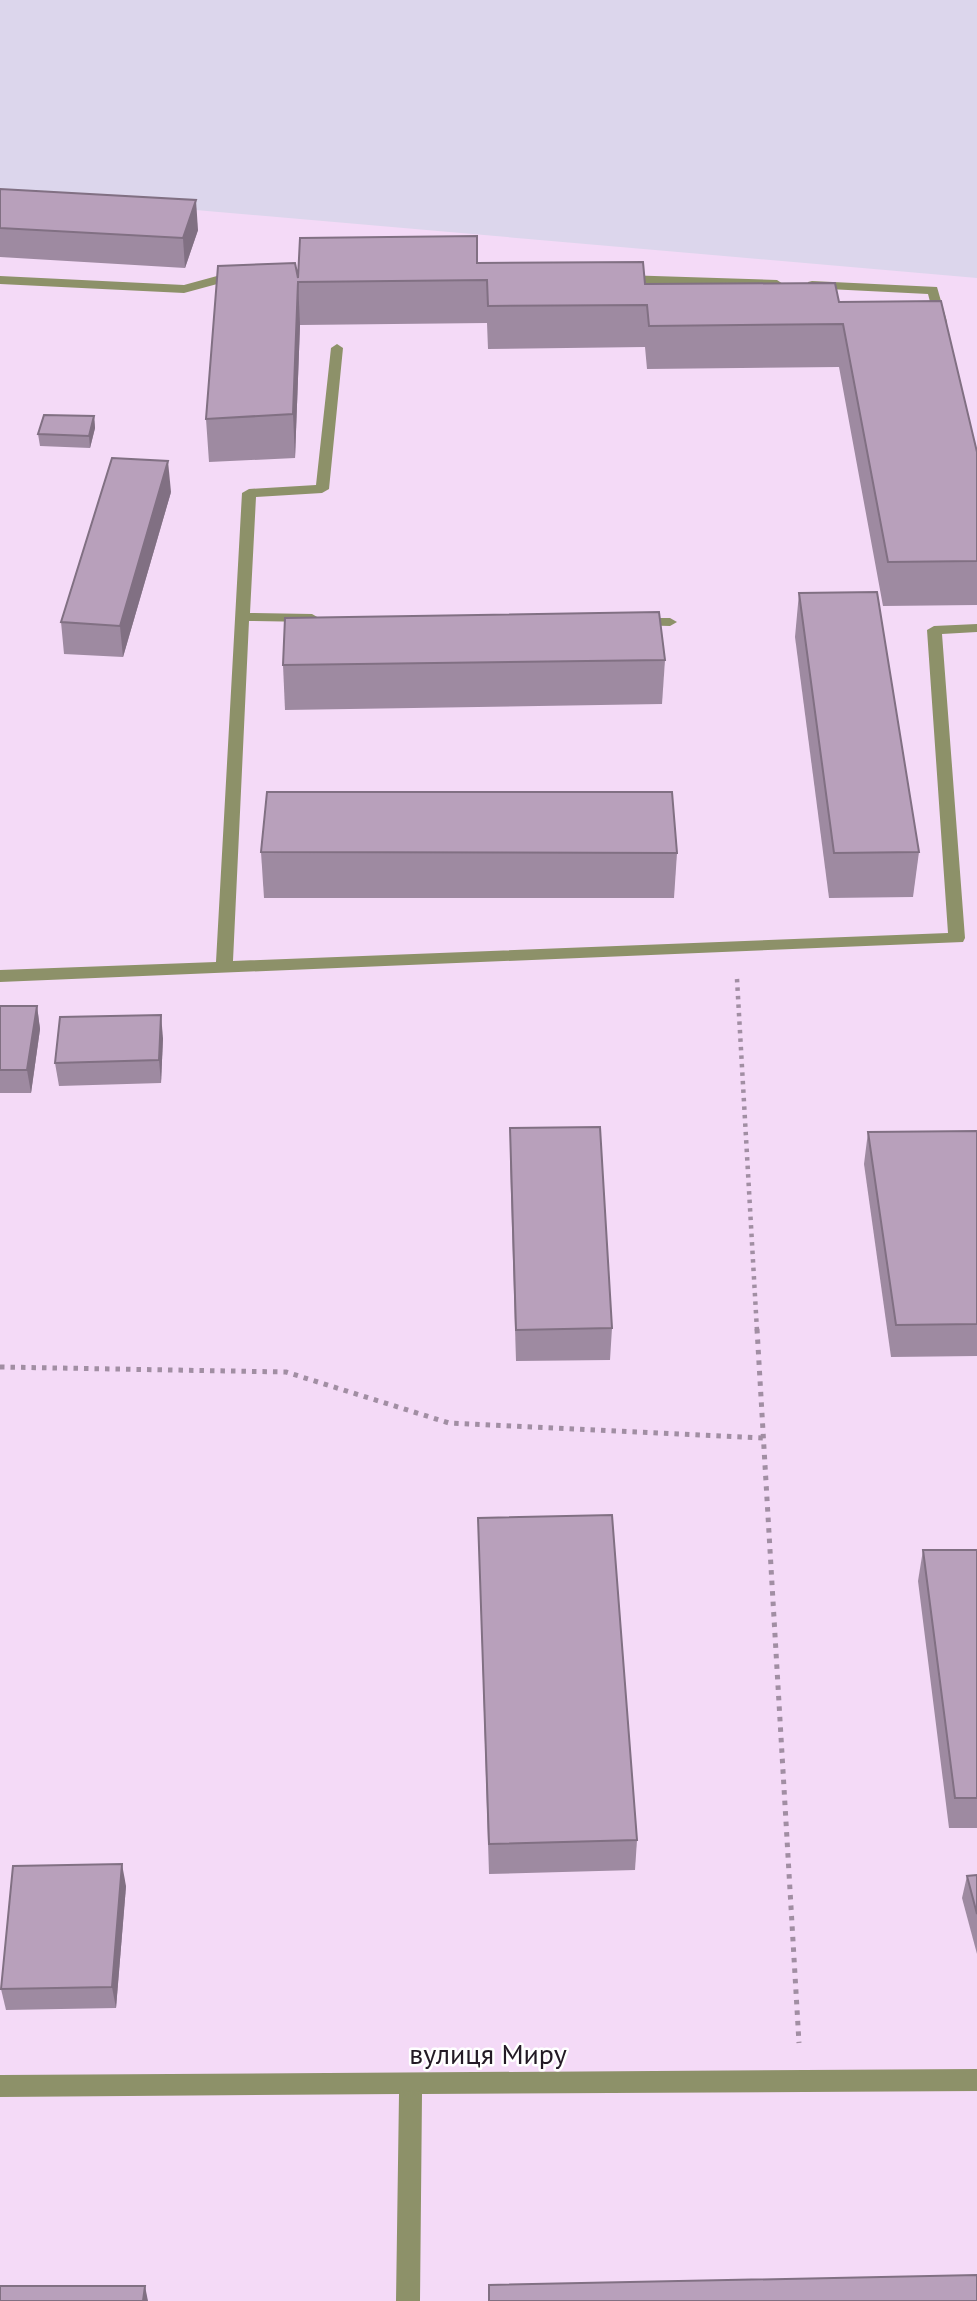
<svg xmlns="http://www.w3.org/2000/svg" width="977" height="2301" viewBox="0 0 977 2301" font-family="'PT Sans',sans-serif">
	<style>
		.industrial { fill: #dcd6ec }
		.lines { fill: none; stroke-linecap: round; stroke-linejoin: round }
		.path-far1 { stroke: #a18ea3; stroke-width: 4.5; stroke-dasharray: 3.5 5; stroke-linecap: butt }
		.path { stroke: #a18ea3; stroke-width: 5; stroke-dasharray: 4.5 6; stroke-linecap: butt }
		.minor { fill: #8d9169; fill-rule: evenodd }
		.wall { fill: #9e8aa1 }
		.shaded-wall { fill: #817083 }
		.building { fill: #b8a0bb; stroke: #817083; stroke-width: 2 }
		.labels { text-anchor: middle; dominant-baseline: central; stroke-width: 5; stroke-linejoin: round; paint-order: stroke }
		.near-street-label { font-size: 28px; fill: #231a25; stroke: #fff }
	</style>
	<rect width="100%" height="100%" fill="#f4daf7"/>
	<!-- industrial -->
	<polygon class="industrial" points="0,0 977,0 977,278 0,193"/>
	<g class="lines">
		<!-- path-far1 -->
		<polyline class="path-far1" points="737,979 757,1331"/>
		<!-- path -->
		<g class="path">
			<polyline points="757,1329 799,2043"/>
			<polyline points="0,1367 286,1372 449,1423 764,1438"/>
		</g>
		<!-- minor -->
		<g class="minor">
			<polygon points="239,270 245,274 243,277 184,293 0,284 0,276 184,285"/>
			<polygon points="623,275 777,280 783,284 777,288 619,282 619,276"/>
			<polygon points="812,281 937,287 947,322 946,325 936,325 928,294 808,288 808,282"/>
			<polygon points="337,344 343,348 329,489 322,493 256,497 250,613 312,614 319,618 312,622 249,621 233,961 948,933 927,630 934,626 977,624 977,632 942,634 965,938 963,942 0,982 0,970 216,962 242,493 249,489 316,485 331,348"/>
			<polygon points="638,618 670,618 677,622 670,626 633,625 631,622 633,619"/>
			<polygon points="977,2069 977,2091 422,2094 420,2301 396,2301 399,2094 0,2097 0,2075"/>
		</g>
	</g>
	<!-- wall -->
	<g class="wall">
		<polygon points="0,189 198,230 185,268 0,257"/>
		<polygon points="477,263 645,284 839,302 977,452 977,605 883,606 839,367 647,369 645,347 488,349 487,323 300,325 295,458 209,462 206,419 298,278"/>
		<polygon points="94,416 95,428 90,448 40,446 38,434"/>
		<polygon points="171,492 123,657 64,654 61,622"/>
		<polygon points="799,593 919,852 913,897 829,898 795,637"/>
		<polygon points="665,660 662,704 285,710 283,665"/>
		<polygon points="261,852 677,853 674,898 264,898"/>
		<polygon points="0,1006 37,1006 40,1029 31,1093 0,1093"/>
		<polygon points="163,1038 161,1083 59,1086 55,1063"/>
		<polygon points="510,1128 612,1328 610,1360 516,1361 510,1160"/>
		<polygon points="977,1131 977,1356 891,1357 864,1164 868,1132"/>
		<polygon points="478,1518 637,1840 635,1870 489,1874"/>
		<polygon points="923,1550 977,1550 977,1828 949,1828 918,1581"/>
		<polygon points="977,1875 977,1954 962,1898 967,1876"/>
		<polygon points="126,1886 116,2008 6,2010 1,1989"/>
	</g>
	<!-- shaded-wall -->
	<g class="shaded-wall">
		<polygon points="196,200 198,230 185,268 183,238"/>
		<polygon points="298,282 300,325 295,458 293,414"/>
		<polygon points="94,416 95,428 90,448 89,436"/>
		<polygon points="168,461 171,492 123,657 120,626"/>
		<polygon points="37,1006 40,1029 31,1093 27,1070"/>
		<polygon points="161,1015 163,1038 161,1083 159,1060"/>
		<polygon points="122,1864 126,1886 116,2008 112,1987"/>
		<polygon points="145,2286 148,2301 143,2301"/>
	</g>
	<!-- building -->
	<g class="building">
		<polygon points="0,189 196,200 183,238 0,228"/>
		<polygon points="477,236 477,263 643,262 645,284 835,283 839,302 941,301 977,452 977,561 888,562 843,324 649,326 647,305 488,306 487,280 298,282 293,414 206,419 218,266 295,263 298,278 300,238"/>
		<polygon points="44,415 94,416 89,436 38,434"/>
		<polygon points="112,458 168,461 120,626 61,622"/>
		<polygon points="877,592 919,852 834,853 799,593"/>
		<polygon points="659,612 665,660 283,665 285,618"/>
		<polygon points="267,792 672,792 677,853 261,852"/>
		<polygon points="0,1006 37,1006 27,1070 0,1070"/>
		<polygon points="161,1015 159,1060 55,1063 60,1017"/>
		<polygon points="600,1127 612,1328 516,1330 510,1128"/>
		<polygon points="977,1131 977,1324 896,1325 868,1132"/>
		<polygon points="612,1515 637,1840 489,1844 478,1518"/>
		<polygon points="923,1550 977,1550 977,1798 955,1798"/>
		<polygon points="122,1864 112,1987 1,1989 13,1866"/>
		<polygon points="977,1875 977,1914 967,1876"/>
		<polygon points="977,2275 977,2301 489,2301 489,2285"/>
		<polygon points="0,2286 145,2286 143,2301 0,2301"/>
	</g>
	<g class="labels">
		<!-- near-street labels -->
		<g class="near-street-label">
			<text x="488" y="2053">вулиця Миру</text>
		</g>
	</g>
</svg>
